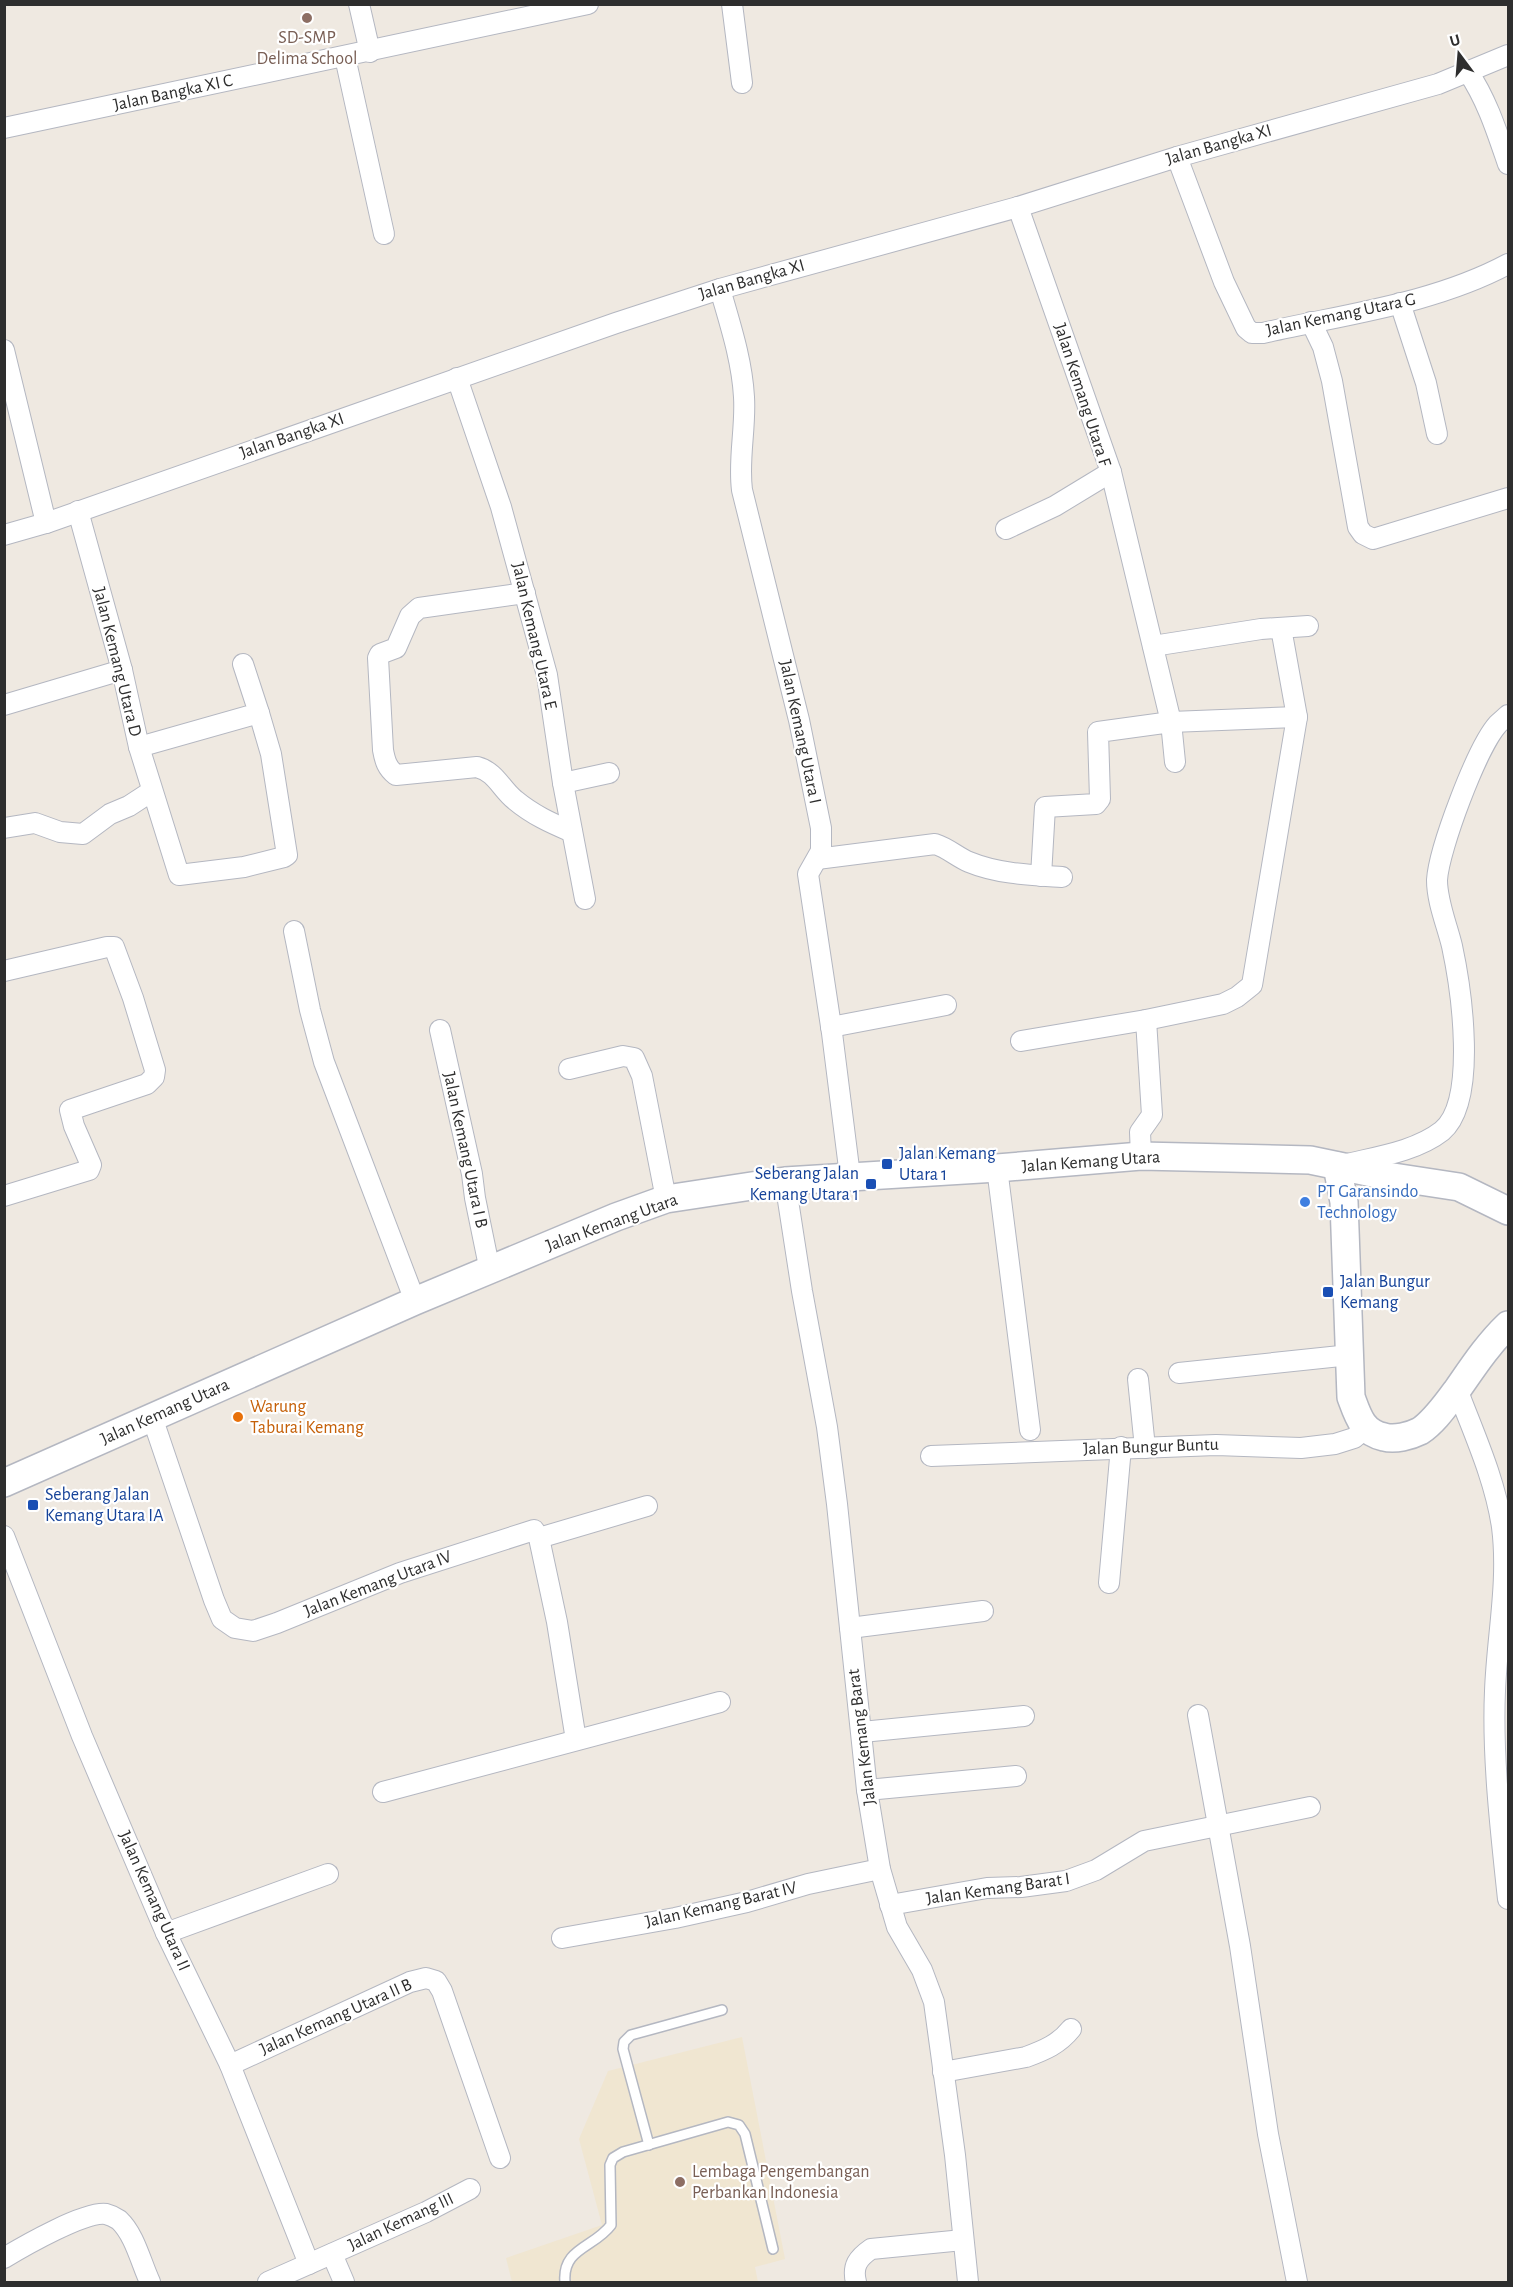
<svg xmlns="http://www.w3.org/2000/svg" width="1513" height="2287" viewBox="0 0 1513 2287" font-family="'Alegreya Sans',sans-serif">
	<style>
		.education { fill: #f0e6d1 }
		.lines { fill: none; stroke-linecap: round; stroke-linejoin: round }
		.lane-casing { stroke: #b4b7c1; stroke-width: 12 }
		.street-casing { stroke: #b4b7c1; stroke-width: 22 }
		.secondary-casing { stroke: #b4b7c1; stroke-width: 30 }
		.lane { stroke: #fff; stroke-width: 9 }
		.street { stroke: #fff; stroke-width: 20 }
		.secondary { stroke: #fff; stroke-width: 27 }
		.education-dot { fill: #8d6e63; stroke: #fff; stroke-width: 2 }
		.transit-dot { fill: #1a4fb4; stroke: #fff; stroke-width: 2 }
		.shop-dot { fill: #3f7fe0; stroke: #fff; stroke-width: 2 }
		.food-dot { fill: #e8710a; stroke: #fff; stroke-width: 2 }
		.labels { text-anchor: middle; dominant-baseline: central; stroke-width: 4.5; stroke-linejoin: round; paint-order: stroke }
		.education-label { font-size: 18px; fill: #785e54; stroke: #fff }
		.street-label { font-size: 18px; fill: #2e2e2e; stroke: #fff }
		.transit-label { font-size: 18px; fill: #164399; stroke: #fff; text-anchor: start }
		.shop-label { font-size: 18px; fill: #366cbe; stroke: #fff; text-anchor: start }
		.food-label { font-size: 18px; fill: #c56008; stroke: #fff; text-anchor: start }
	</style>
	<rect width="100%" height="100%" fill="#efe9e1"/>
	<!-- education -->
	<polygon class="education" points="742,2037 785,2259 755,2267 758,2282 512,2282 506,2258 602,2225 579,2139 608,2071"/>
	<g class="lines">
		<!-- lane casing -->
		<g class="lane-casing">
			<g id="lane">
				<polyline points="649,2145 623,2049 624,2042 631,2035 722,2010"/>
				<path d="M 565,2282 C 562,2248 594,2248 611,2225 L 610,2165 L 613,2158 L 623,2152 L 728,2122 L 739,2125 L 745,2134 L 773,2249"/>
			</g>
		</g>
		<!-- street casing -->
		<g class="street-casing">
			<g id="street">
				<polyline points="359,4 370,52"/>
				<polyline points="732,4 742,83"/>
				<polyline points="345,57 384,234"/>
				<path d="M 1468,72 C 1487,100 1497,132 1508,164"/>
				<polyline points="4,128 588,4"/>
				<path d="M 1177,157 L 1224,282 L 1246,328 L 1252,333 L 1263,333 C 1345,314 1433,304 1508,264"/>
				<polyline points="1018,207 1111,472 1171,722 1297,717"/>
				<path d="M 720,289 C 730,324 742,360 744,397 C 746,428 738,459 742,490 L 799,720 L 821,828 L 821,851 L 808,874 L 832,1033 L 850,1176"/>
				<polyline points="1400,303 1426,383 1437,434"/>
				<polyline points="1311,322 1323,347 1332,381 1358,527 1363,534 1373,539 1508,498"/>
				<polyline points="4,350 46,523"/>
				<polyline points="457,378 501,507 547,675 563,783 585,899"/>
				<polyline points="78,511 122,670 139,747 179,875 244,867 284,857 287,855 271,754 259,713"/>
				<polyline points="1006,529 1055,506 1111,472"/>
				<polyline points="4,535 46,523 616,323 720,289 1018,207 1177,157 1438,84 1508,55"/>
				<path d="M 525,593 L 419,608 L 410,616 L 396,648 L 380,654 L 378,658 L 383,750 C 385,761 387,768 396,775 L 477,767 C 496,772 501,789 515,800 C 533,815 551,823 572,832"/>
				<polyline points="1153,646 1261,629 1308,626"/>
				<polyline points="4,705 122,670"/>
				<polyline points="139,747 259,713 243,664"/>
				<polyline points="563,783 609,773"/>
				<polyline points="4,828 35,823 60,832 83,834 110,814 129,806 152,791"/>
				<path d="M 817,859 L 935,844 C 948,848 957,857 969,862 C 998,874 1031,875 1062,877"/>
				<polyline points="1041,876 1045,807 1096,804 1100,799 1098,732 1171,722 1175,762"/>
				<polyline points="294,931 310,1010 324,1062 415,1301"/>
				<polyline points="4,971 107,947 114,947 133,998 155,1070 154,1077 147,1084 70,1110 74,1126 91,1165 89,1170 4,1196"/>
				<polyline points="831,1027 946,1005"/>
				<polyline points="440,1030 472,1174 475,1198 490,1271"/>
				<polyline points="1021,1041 1146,1020 1223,1004 1237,997 1252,985 1297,717 1281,628"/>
				<polyline points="569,1069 623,1056 634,1058 642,1076 666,1199"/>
				<polyline points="1141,1156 1140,1132 1152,1115 1146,1020"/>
				<path d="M 1343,1165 C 1375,1157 1415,1152 1442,1131 C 1478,1101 1461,988 1452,946 C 1447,925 1437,902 1437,880 C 1439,849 1477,747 1498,724 C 1501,721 1505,718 1508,715"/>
				<polyline points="997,1168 1030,1430"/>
				<polyline points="785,1181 802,1291 827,1427 837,1504 867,1790 880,1869 897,1927 922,1970 934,2002 955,2155 968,2282"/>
				<polyline points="1179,1373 1350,1355"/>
				<polyline points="1138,1379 1145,1448"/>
				<path d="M 1457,1389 C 1474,1434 1495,1479 1502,1527 C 1509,1582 1497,1636 1495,1691 C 1492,1757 1501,1833 1508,1899"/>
				<polyline points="152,1417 214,1600 222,1619 235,1628 253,1631 277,1623 400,1573 534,1530 539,1538 557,1622 576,1740"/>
				<polyline points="931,1456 1216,1445 1301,1448 1335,1444 1354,1438 1366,1428"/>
				<polyline points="4,1536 82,1736 166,1933 230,2065 309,2264"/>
				<polyline points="539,1538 647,1506"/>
				<polyline points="1109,1583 1121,1447"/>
				<polyline points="850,1628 983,1611"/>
				<polyline points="1198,1715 1240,1946 1268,2134 1297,2282"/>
				<polyline points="862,1732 1024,1716"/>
				<polyline points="867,1790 1016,1776"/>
				<polyline points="383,1792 720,1702"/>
				<polyline points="890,1905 987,1888 1021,1887 1066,1881 1096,1870 1144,1841 1310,1807"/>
				<polyline points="166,1933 328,1874"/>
				<polyline points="562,1938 675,1918 747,1902 808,1884 880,1869"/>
				<polyline points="230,2065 410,1982 426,1978 436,1981 442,1991 500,2158"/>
				<path d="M 943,2072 L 1026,2057 C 1045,2050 1059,2044 1071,2029"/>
				<polyline points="332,2254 344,2282"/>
				<path d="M 4,2258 C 24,2246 85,2211 106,2214 C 110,2215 116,2218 119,2220 C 135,2235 141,2263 150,2282"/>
				<polyline points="268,2282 426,2212 470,2189"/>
				<path d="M 856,2282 C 852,2266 858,2258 871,2249 L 963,2240"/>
			</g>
		</g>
		<!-- secondary casing -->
		<g class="secondary-casing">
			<g id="secondary">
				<path d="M 1337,1166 L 1344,1202 L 1351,1397 C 1358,1416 1362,1432 1384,1437 C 1395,1440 1410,1436 1420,1431 C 1435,1421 1446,1404 1457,1390 C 1473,1367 1488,1344 1508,1325"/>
				<polyline points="4,1483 415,1301 616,1217 666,1199 785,1181 997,1168 1141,1156 1310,1160 1387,1176 1459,1187 1508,1211"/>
			</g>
		</g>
		<!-- lane -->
		<use href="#lane" class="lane"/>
		<!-- street -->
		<use href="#street" class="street"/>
		<!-- secondary -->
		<use href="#secondary" class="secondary"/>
	</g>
	<!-- markers -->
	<g class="education-dot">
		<circle cx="307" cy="18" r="6"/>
		<circle cx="680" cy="2182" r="6"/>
	</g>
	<g class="transit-dot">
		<rect x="881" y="1158" width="12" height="12" rx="3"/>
		<rect x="865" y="1178" width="12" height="12" rx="3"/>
		<rect x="1322" y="1286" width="12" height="12" rx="3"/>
		<rect x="27" y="1499" width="12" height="12" rx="3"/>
	</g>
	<circle class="shop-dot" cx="1305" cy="1202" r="6"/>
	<circle class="food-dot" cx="238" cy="1417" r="6"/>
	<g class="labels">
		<!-- education labels -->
		<g class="education-label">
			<text x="307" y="38">SD-SMP<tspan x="307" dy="21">Delima School</tspan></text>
			<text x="692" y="2172" text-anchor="start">Lembaga Pengembangan<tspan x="692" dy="21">Perbankan Indonesia</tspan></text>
		</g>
		<!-- street labels -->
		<g class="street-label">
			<text transform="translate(173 93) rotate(-12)">Jalan Bangka XI C</text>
			<text transform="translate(1219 145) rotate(-16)">Jalan Bangka XI</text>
			<text transform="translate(752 280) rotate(-16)">Jalan Bangka XI</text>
			<text transform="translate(1341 315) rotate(-12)">Jalan Kemang Utara G</text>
			<text transform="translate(1082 395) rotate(72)">Jalan Kemang Utara F</text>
			<text transform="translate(292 436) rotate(-19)">Jalan Bangka XI</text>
			<text transform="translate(534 636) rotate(77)">Jalan Kemang Utara E</text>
			<text transform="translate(117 662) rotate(76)">Jalan Kemang Utara D</text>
			<text transform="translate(800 732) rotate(78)">Jalan Kemang Utara I</text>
			<text transform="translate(465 1150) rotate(78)">Jalan Kemang Utara I B</text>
			<text transform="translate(1091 1162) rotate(-4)">Jalan Kemang Utara</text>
			<text transform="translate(612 1223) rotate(-20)">Jalan Kemang Utara</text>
			<text transform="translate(165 1412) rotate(-24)">Jalan Kemang Utara</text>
			<text transform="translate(1151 1447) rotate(-2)">Jalan Bungur Buntu</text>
			<text transform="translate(378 1584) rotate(-21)">Jalan Kemang Utara IV</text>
			<text transform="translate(862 1737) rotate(-97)">Jalan Kemang Barat</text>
			<text transform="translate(998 1889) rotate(-8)">Jalan Kemang Barat I</text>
			<text transform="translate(154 1901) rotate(66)">Jalan Kemang Utara II</text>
			<text transform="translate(721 1905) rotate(-13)">Jalan Kemang Barat IV</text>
			<text transform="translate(336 2017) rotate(-24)">Jalan Kemang Utara II B</text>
			<text transform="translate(401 2222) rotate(-25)">Jalan Kemang III</text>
		</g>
		<!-- transit labels -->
		<g class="transit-label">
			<text x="899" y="1154">Jalan Kemang<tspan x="899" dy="21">Utara 1</tspan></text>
			<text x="859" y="1174" text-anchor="end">Seberang Jalan<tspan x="859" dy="21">Kemang Utara 1</tspan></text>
			<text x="1340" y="1282">Jalan Bungur<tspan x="1340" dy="21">Kemang</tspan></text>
			<text x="45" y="1495">Seberang Jalan<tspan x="45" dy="21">Kemang Utara IA</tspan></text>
		</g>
		<!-- shop labels -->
		<g class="shop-label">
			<text x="1317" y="1192">PT Garansindo<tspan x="1317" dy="21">Technology</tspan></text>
		</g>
		<!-- food labels -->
		<g class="food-label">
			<text x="250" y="1407">Warung<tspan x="250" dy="21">Taburai Kemang</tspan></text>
		</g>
	</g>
	<!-- border -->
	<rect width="1513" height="2287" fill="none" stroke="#2e2e2e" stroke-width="12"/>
	<!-- north arrow -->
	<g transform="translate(1459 54) rotate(344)" stroke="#ffffff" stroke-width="4.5" paint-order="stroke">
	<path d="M0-4.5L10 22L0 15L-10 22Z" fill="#2e2e2e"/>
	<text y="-9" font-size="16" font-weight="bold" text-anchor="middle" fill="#2e2e2e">U</text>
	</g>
</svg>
